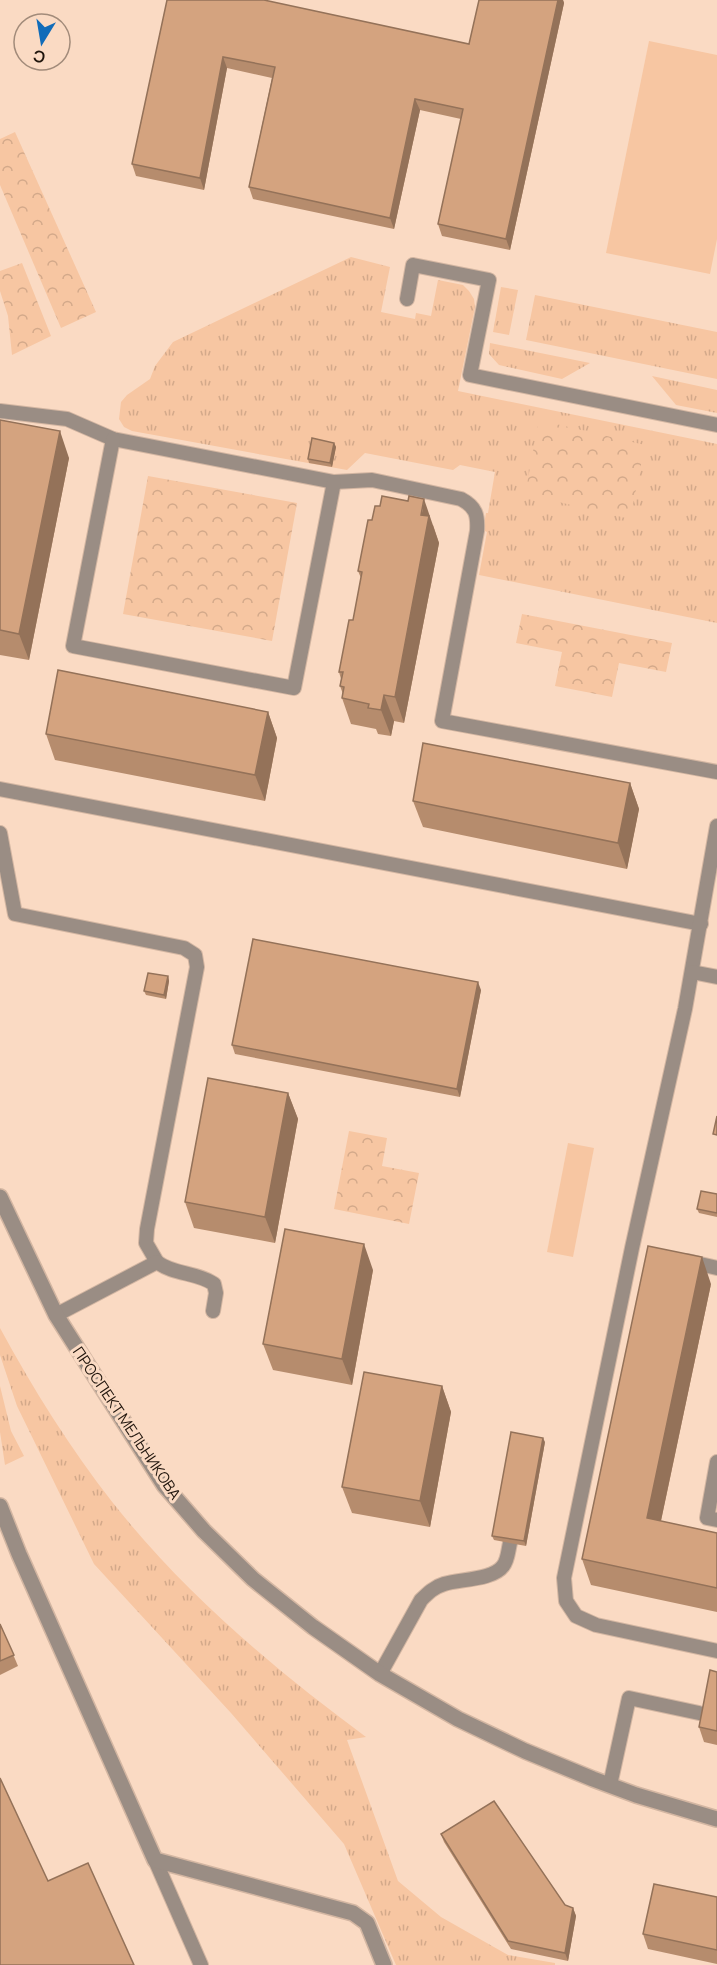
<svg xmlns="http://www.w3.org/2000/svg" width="717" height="1965" viewBox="0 0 717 1965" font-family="Manrope,sans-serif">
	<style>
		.grass { fill: url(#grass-tufts) }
		.park { fill: url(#park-crowns) }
		.garden { fill: #f7c6a2 }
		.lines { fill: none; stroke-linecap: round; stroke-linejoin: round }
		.service-casing { stroke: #d3b6a2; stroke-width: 16 }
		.minor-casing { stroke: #d3b6a2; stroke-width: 18 }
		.service { stroke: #9a8d84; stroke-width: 14 }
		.minor { stroke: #9a8d84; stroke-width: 15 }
		.wall { fill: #b68c6d }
		.shaded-wall { fill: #947259 }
		.building { fill: #d4a37f; stroke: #947259; stroke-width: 1.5 }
		.labels { text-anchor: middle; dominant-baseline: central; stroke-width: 6; stroke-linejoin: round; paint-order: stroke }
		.street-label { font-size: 15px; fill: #1f140c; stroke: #fadac3 }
	</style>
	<defs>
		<pattern id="grass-tufts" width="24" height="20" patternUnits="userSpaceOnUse" patternTransform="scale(1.5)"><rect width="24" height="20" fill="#f7c6a2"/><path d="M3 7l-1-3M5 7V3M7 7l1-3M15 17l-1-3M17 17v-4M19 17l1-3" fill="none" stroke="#d3a98a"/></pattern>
		<pattern id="park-crowns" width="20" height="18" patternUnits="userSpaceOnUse" patternTransform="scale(1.5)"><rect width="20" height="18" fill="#f7c6a2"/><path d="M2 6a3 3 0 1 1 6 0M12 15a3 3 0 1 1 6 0" fill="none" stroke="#d3a98a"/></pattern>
	</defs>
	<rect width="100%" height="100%" fill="#fadac3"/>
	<!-- grass -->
	<g class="grass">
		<polygon points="351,257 390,267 381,312 415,319 416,313 431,316 438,280 463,285 469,291 474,299 475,307 458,391 717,444 717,623 479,575 487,532 483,530 486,513 488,513 495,472 460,465 453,470 365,453 347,470 132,431 124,427 119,419 121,402 127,395 150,379 155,366 173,342"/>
		<polygon points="501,287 518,290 509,335 493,332"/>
		<polygon points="535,295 717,332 717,379 526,340"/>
		<polygon points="490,343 590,363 562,379 499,365 489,354"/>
		<polygon points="652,376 717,390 717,413 676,405"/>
		<path d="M 0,1328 C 33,1389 70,1448 113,1503 C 184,1593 274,1669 366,1737 L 347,1740 L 398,1881 L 441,1917 L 508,1955 L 555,1963 L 555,1965 L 396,1965 L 344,1844 L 231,1713 L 94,1564 L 17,1406 L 0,1355 Z"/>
		<polygon points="0,1386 11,1431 24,1456 5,1465 0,1432"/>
	</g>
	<!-- park -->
	<g class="park">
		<polygon points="15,132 96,312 61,328 0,185 0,139"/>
		<polygon points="22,263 51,336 12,355 8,316 0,291 0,271"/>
		<polygon points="539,420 645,445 630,519 525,494"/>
		<polygon points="148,476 297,503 272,641 123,614"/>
		<polygon points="522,614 672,643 666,672 619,663 612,697 555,686 562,652 516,643"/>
		<polygon points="349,1131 387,1138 382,1166 419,1173 409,1224 334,1209"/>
	</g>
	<!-- garden -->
	<g class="garden">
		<polygon points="649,41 717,55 717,239 710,274 606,253"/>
		<polygon points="568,1143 594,1148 573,1257 547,1252"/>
	</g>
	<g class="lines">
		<!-- service casing -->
		<g class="service-casing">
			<g id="service">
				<polyline points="407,299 413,265 489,280 470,375 717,425"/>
				<path d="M 0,411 L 67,419 L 113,439 L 334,482 L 372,480 L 461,499 C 476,507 478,515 477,531 L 442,721 L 717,772"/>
				<polyline points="113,439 73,646 294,688 334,482"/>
				<polyline points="0,789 701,924"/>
				<polyline points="717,826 685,1009 632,1248 564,1578 566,1601 576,1616 596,1625 717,1651"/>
				<polyline points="0,833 15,914 184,948 195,955 197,967 147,1229 146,1243 157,1262"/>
				<polyline points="692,972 717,977"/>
				<polyline points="687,1261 717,1268"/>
				<path d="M 56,1315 L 157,1262 C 174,1275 197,1272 214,1284 L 216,1293 L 213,1311"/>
				<polyline points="717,1462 707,1518 717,1520"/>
				<path d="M 380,1674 L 421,1600 C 428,1593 434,1587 444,1584 C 460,1579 493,1580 503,1566 C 508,1560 508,1551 510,1543"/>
				<polyline points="610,1785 629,1698 699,1713"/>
				<polyline points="155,1860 201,1965"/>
			</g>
		</g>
		<!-- minor casing -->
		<g class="minor-casing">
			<g id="minor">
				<polyline points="0,1197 56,1315 164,1485 204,1531 253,1579 313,1627 380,1674 458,1719 525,1751 593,1779 636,1795 717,1819"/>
				<polyline points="0,1506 19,1554 155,1860 353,1913 367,1923 384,1965"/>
			</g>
		</g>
		<!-- service -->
		<use href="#service" class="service"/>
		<!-- minor -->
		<use href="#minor" class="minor"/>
	</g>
	<!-- wall -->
	<g class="wall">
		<polygon points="167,0 469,44 479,0 563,0 564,3 510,250 442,236 438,224 461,119 420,110 394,229 253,199 249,187 272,78 227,68 204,190 136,176 132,164"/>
		<polygon points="0,420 69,458 29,660 0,655"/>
		<polygon points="334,443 336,447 332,467 309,463 308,459"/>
		<polygon points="372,520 433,525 439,543 404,723 394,721 391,736 378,734 376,729 351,724 342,698 343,694 340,686 341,679 339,672 353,620 361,578 358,571"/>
		<polygon points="268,712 277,738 265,801 55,760 46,734"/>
		<polygon points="630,783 639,809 627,869 423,827 413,801"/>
		<polygon points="168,976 169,981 166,999 146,995 144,991"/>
		<polygon points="481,990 460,1097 235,1054 232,1045"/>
		<polygon points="288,1093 298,1119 275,1243 194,1228 185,1202"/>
		<polygon points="717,1194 717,1217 699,1213 697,1209"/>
		<polygon points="373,1270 352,1385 273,1370 263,1344"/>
		<polygon points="711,1284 661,1521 717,1533 717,1612 591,1585 582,1559"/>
		<polygon points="442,1386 451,1412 430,1527 352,1513 342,1487"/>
		<polygon points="545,1442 526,1546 494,1540 492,1536"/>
		<polygon points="0,1624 18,1666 0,1675"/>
		<polygon points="717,1672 717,1745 704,1742 699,1727"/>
		<polygon points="441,1834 565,1905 573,1908 576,1916 568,1961 511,1949 444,1842"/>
		<polygon points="717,1897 717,1964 648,1949 643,1934"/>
	</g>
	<!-- shaded-wall -->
	<g class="shaded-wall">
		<polygon points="558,0 563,0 564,3 510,250 506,239"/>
		<polygon points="223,57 227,68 204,190 200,178"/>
		<polygon points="415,99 420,110 394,229 390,218"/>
		<polygon points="60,431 69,458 29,660 19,634"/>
		<polygon points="334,443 336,447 332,467 330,463"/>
		<polygon points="424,499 439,543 404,723 395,697"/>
		<polygon points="384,695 394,721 391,736 381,710"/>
		<polygon points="268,712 277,738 265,801 255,775"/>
		<polygon points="630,783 639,809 627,869 618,843"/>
		<polygon points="168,976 169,981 166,999 164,995"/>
		<polygon points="478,982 481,990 460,1097 457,1089"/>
		<polygon points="288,1093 298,1119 275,1243 265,1217"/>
		<polygon points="364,1244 373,1270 352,1385 342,1359"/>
		<polygon points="702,1257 711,1284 656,1544 647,1518"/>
		<polygon points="442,1386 451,1412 430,1527 420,1501"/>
		<polygon points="543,1438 545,1442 526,1546 524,1541"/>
		<polygon points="573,1908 576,1916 568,1961 565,1953"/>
	</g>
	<!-- building -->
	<g class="building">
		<polygon points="167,0 264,0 469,44 479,0 558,0 506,239 438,224 463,109 415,99 390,218 249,187 275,67 223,57 200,178 132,164"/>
		<polygon points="0,420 60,431 19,634 0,630"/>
		<polygon points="312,438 334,443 330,463 308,459"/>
		<polygon points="382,496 408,501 409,496 424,499 421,515 429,516 395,697 384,695 381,710 368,708 369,704 342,698 344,687 340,686 343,672 339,672 349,620 353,620 362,572 358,571 368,520 372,520 375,506 380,506"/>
		<polygon points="58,670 268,712 255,775 46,734"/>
		<polygon points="423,743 630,783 618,843 413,801"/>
		<polygon points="253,939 478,982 457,1089 232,1045"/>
		<polygon points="148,973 168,976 164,995 144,991"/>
		<polygon points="208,1078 288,1093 265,1217 185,1202"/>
		<polygon points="717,1116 717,1135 713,1134"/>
		<polygon points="701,1191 717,1194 717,1213 697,1209"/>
		<polygon points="285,1229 364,1244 342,1359 263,1344"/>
		<polygon points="648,1246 702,1257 647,1518 717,1533 717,1588 582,1559"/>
		<polygon points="364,1372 442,1386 420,1501 342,1487"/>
		<polygon points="511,1432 543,1438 524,1541 492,1536"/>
		<polygon points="0,1624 14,1655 0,1661"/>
		<polygon points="710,1670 717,1672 717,1731 699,1727"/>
		<polygon points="0,1778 48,1881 88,1863 134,1965 0,1965"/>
		<polygon points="494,1801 565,1905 573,1908 565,1953 508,1941 441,1834"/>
		<polygon points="654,1884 717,1897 717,1950 643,1934"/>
	</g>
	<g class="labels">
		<!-- street labels -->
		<g class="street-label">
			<text transform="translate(127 1423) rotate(56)">ПРОСПЕКТ МЕЛЬНИКОВА</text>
		</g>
	</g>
	<!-- north arrow -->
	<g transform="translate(42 42) rotate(191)"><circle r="28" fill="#fadac3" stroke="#a28b7a" stroke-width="1.5"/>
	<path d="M0-4.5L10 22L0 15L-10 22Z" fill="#116cb9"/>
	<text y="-9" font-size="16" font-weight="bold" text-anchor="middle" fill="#1f140c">С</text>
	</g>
</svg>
